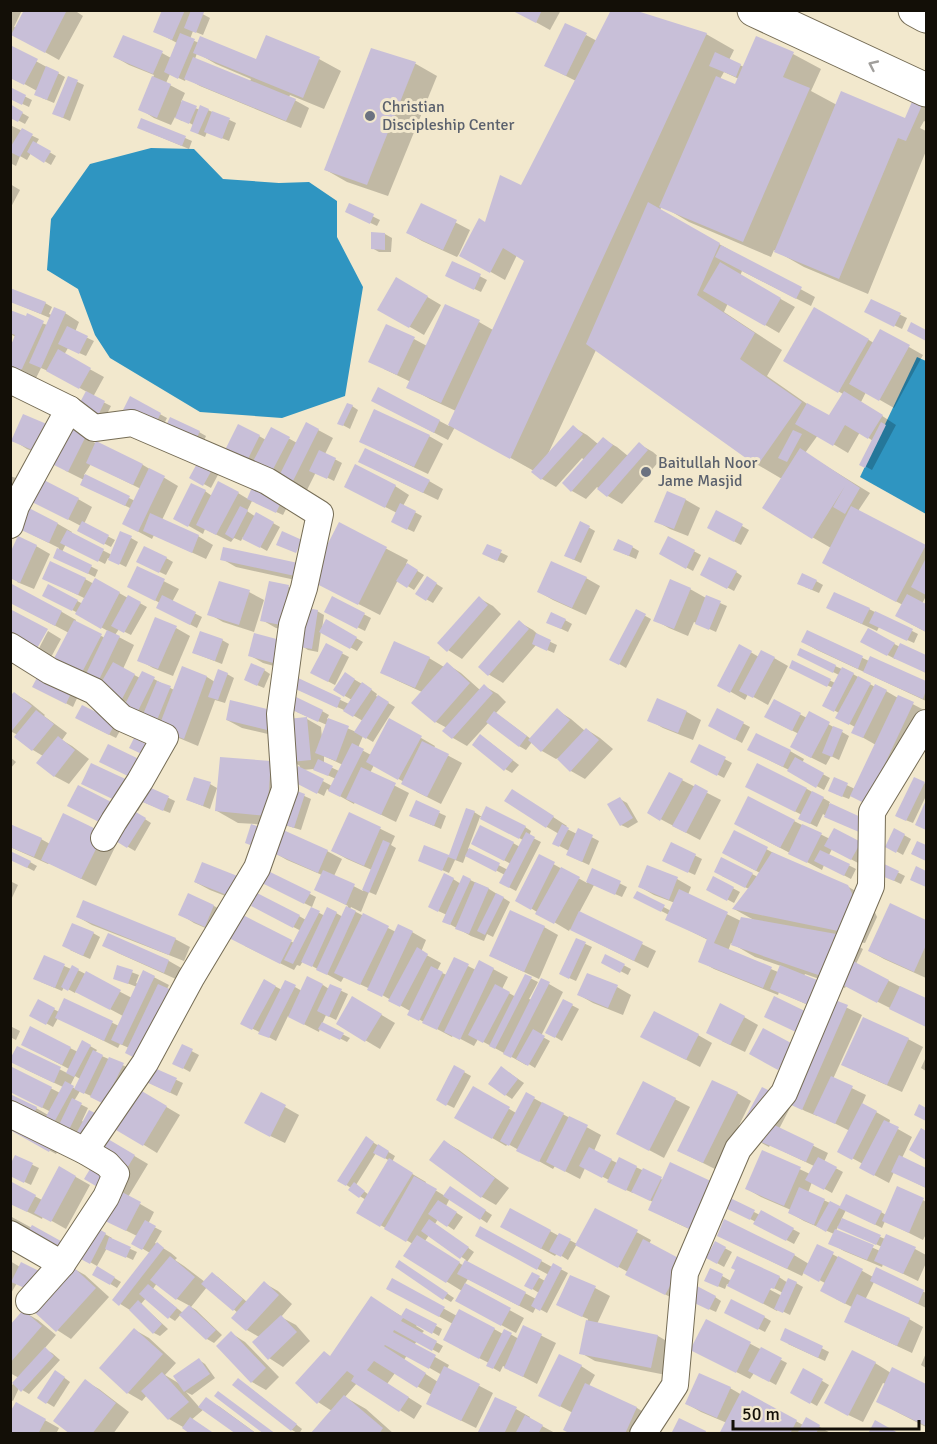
<svg xmlns="http://www.w3.org/2000/svg" width="937" height="1444" viewBox="0 0 937 1444" font-family="Signika,sans-serif">
	<style>
		.water { fill: #2f95c1 }
		.shadow { fill: #0003; fill-rule: evenodd }
		.building { fill: #c8bfd8 }
		.lines { fill: none; stroke-linecap: round; stroke-linejoin: round }
		.minor-casing { stroke: #756c55; stroke-width: 28 }
		.trunk-casing { stroke: #756c55; stroke-width: 35 }
		.minor { stroke: #fff; stroke-width: 26 }
		.trunk { stroke: #fff; stroke-width: 33 }
		.oneway { stroke: #a19f9c }
		.worship-dot { fill: #6b7280; stroke: #f2e8cd; stroke-width: 2 }
		.labels { text-anchor: middle; dominant-baseline: central; stroke-width: 6; stroke-linejoin: round; paint-order: stroke }
		.worship-label { font-size: 16px; fill: #5b616d; stroke: #f2e8cd; text-anchor: start }
	</style>
	<rect width="100%" height="100%" fill="#f2e8cd"/>
	<!-- water -->
	<g class="water">
		<polygon points="151,148 194,149 223,179 279,183 309,182 337,201 337,237 363,287 345,396 282,418 200,412 110,358 95,335 78,289 47,270 51,219 90,164"/>
		<polygon points="917,357 926,361 926,514 860,477"/>
	</g>
	<!-- shadow -->
	<g class="shadow">
		<polygon points="10,10 22,10 14,27 17,28 26,10 74,10 83,16 59,60 11,33 10,35"/>
		<path d="M 164,10 L 195,10 L 210,18 L 203,35 L 193,31 L 190,39 L 199,43 L 257,61 L 267,37 L 319,59 L 341,71 L 324,109 L 290,95 L 289,97 L 309,108 L 301,128 L 200,86 L 186,78 L 185,81 L 170,74 L 166,83 L 185,93 L 181,102 L 200,110 L 208,110 L 236,123 L 229,141 L 207,132 L 205,137 L 198,134 L 192,130 L 193,125 L 183,119 L 182,121 L 175,117 L 171,125 L 154,118 L 140,109 L 154,75 L 129,65 L 115,57 L 162,53 L 171,58 L 177,43 L 155,31 ZM 197,53 L 216,64 L 251,79 L 250,81 L 195,59 Z"/>
		<polygon points="514,10 561,10 550,30"/>
		<path d="M 706,34 L 734,50 L 729,60 L 744,67 L 793,54 L 821,69 L 811,91 L 837,105 L 907,120 L 915,99 L 926,104 L 926,122 L 924,121 L 920,128 L 926,131 L 926,151 L 868,294 L 804,267 L 774,250 L 771,257 L 689,222 L 662,206 L 660,210 L 747,260 L 815,297 L 811,306 L 742,271 L 740,276 L 795,307 L 779,333 L 728,303 L 724,312 L 782,350 L 767,376 L 810,406 L 829,417 L 843,394 L 785,360 L 815,309 L 874,343 L 881,331 L 923,355 L 894,408 L 866,392 L 861,402 L 896,425 L 872,470 L 861,464 L 873,441 L 860,432 L 848,453 L 818,435 L 805,453 L 870,493 L 858,511 L 926,547 L 926,596 L 922,604 L 926,606 L 926,632 L 911,624 L 903,605 L 845,575 L 831,548 L 812,537 L 782,479 L 758,465 L 596,350 L 548,454 L 573,427 L 587,435 L 598,444 L 603,439 L 617,447 L 628,456 L 639,444 L 653,452 L 661,459 L 622,504 L 608,496 L 597,487 L 586,499 L 572,491 L 564,483 L 584,460 L 582,458 L 556,487 L 542,479 L 534,471 L 455,427 L 448,440 L 387,408 L 379,389 L 449,426 L 456,411 L 430,399 L 408,387 L 411,382 L 384,369 L 414,339 L 427,346 L 479,322 L 493,330 L 526,260 L 517,255 L 505,280 L 459,254 L 457,257 L 422,241 L 408,233 L 422,205 L 470,230 L 459,254 L 461,255 L 485,223 L 522,187 L 576,81 L 560,73 L 586,35 L 597,41 ZM 724,72 L 739,79 L 736,86 L 720,79 Z"/>
		<polygon points="10,47 65,77 54,103 42,98 37,91 10,76"/>
		<polygon points="372,50 416,64 437,76 388,196 347,182 326,170"/>
		<polygon points="69,78 84,85 70,121 61,117"/>
		<polygon points="10,89 32,100 29,107 10,98"/>
		<polygon points="10,106 29,117 25,124 10,116"/>
		<polygon points="10,125 39,139 36,144 56,156 51,165 31,153 27,160 20,156 16,166 10,163"/>
		<polygon points="146,131 185,138 192,141 189,149"/>
		<polygon points="10,184 20,190 10,209"/>
		<polygon points="350,205 380,220 377,226 354,215"/>
		<polygon points="385,234 392,238 391,252 379,252 372,248"/>
		<polygon points="453,262 487,280 481,292 453,279"/>
		<polygon points="397,279 441,305 424,335 379,309"/>
		<path d="M 10,301 L 45,303 L 52,307 L 49,314 L 52,315 L 65,313 L 79,322 L 75,332 L 94,341 L 86,356 L 68,348 L 64,355 L 104,377 L 93,397 L 111,406 L 103,422 L 10,370 L 10,341 L 12,343 L 16,337 L 10,334 L 10,311 L 47,325 L 50,318 ZM 41,368 L 55,374 L 87,392 L 82,403 L 36,378 Z"/>
		<polygon points="871,301 907,318 902,329 873,315"/>
		<polygon points="131,398 167,418 161,430"/>
		<polygon points="352,406 358,410 350,429 339,423"/>
		<polygon points="307,424 333,438 325,454 342,463 334,481 316,472 305,494 239,461 259,436 266,440 272,429 297,443"/>
		<path d="M 48,427 L 69,429 L 97,444 L 143,465 L 178,486 L 162,520 L 198,536 L 213,545 L 206,559 L 154,535 L 152,539 L 124,524 L 132,509 L 89,488 L 84,480 L 66,471 L 53,460 L 27,449 L 13,440 ZM 91,464 L 141,489 L 135,501 L 84,475 Z"/>
		<polygon points="199,432 206,436 201,447 172,434"/>
		<polygon points="429,436 443,444 428,474 375,449"/>
		<polygon points="200,460 220,471 211,488 191,477"/>
		<polygon points="374,469 429,481 443,489 438,500"/>
		<polygon points="10,476 78,499 92,507 84,524 115,540 111,547 86,534 81,526 27,498 10,494"/>
		<polygon points="395,486 409,495 403,506 422,516 414,532 399,525 397,513 360,494"/>
		<polygon points="205,491 212,496 238,493 248,499 289,503 283,515 252,501 247,511 256,517 257,514 280,527 267,551 243,537 241,541 234,538 231,542 205,529 203,534 175,518"/>
		<polygon points="668,493 686,500 700,508 688,536 670,529 656,521"/>
		<polygon points="28,509 58,524 72,532 71,534 112,555 131,538 138,542 126,567 108,558 105,564 66,544 62,552 98,570 95,577 55,557 59,548 33,535"/>
		<polygon points="717,512 749,530 741,545 709,528"/>
		<polygon points="581,523 595,531 581,563 572,559"/>
		<polygon points="339,524 408,560 406,564 424,575 414,590 398,580 380,615 333,591"/>
		<polygon points="669,538 701,555 693,571 661,554"/>
		<polygon points="36,546 50,554 34,589 17,582"/>
		<polygon points="487,546 508,556 504,563 491,558"/>
		<polygon points="632,547 639,551 636,559 622,553"/>
		<polygon points="166,558 173,562 166,575 145,565"/>
		<polygon points="222,559 297,565 309,583 236,567"/>
		<polygon points="138,568 179,589 172,602 202,617 197,628 164,611 160,603 143,594"/>
		<polygon points="736,572 742,576 734,591 702,574"/>
		<polygon points="44,578 85,579 94,584 96,580 128,598 129,597 147,607 131,635 119,629 115,635 134,645 123,669 140,678 143,673 174,690 183,668 207,677 215,682 227,674 234,678 225,703 215,700 198,746 174,736 150,722 128,703 100,688 66,673 69,633 10,602 10,585 62,612 76,620 75,622 105,638 108,631 77,614 78,613 51,599 49,586 83,604 86,599"/>
		<polygon points="427,578 443,588 433,603 417,594"/>
		<polygon points="586,578 600,586 586,615 553,600 539,592"/>
		<polygon points="816,581 823,585 819,593 805,587"/>
		<polygon points="270,583 289,587 303,595 295,632 276,628 262,620"/>
		<polygon points="690,589 706,598 720,603 727,606 716,632 694,622 688,636 669,628 655,620"/>
		<polygon points="249,592 264,600 254,632 223,622 209,614"/>
		<polygon points="333,598 371,618 365,631 333,615"/>
		<polygon points="479,598 493,606 501,614 462,659 448,650"/>
		<polygon points="828,607 869,609 918,634 914,643 879,627 877,631 842,615"/>
		<polygon points="317,611 324,615 322,629 326,621 363,642 357,651 321,631 318,652 308,650 302,646"/>
		<polygon points="636,611 651,619 626,668 611,659"/>
		<polygon points="565,620 572,624 568,632 555,626"/>
		<polygon points="519,622 533,630 542,638 557,645 554,653 536,645 503,683 488,674"/>
		<polygon points="176,628 190,636 173,676 153,668 139,660"/>
		<polygon points="868,630 900,647 901,645 926,656 926,673 896,657 895,659 862,641"/>
		<polygon points="48,631 61,639 50,659 37,652"/>
		<polygon points="807,632 869,661 871,658 926,682 926,701 817,650 803,642"/>
		<polygon points="222,640 229,644 222,664 194,653"/>
		<polygon points="326,645 349,657 335,685 312,673"/>
		<polygon points="740,646 759,657 774,658 788,666 768,705 748,694 745,700 719,685"/>
		<polygon points="298,651 292,671 263,663 249,655"/>
		<polygon points="429,658 444,667 447,664 461,673 480,690 484,686 498,694 506,702 496,713 531,739 557,710 571,719 585,731 586,729 600,738 613,749 585,779 571,771 558,758 556,759 542,751 532,742 526,750 519,746 489,722 467,746 453,738 447,728 436,722 422,692 396,680 382,672"/>
		<polygon points="805,658 835,666 853,674 875,687 886,691 898,698 899,697 926,711 881,810 851,795 849,799 836,794 834,779 855,789 876,745 853,732 855,727 837,717 839,713 824,705 833,688 797,671 793,662 835,683 839,675"/>
		<polygon points="264,670 270,674 264,688 252,683"/>
		<path d="M 345,674 L 369,688 L 377,694 L 376,696 L 395,707 L 373,742 L 363,736 L 358,748 L 371,755 L 390,720 L 435,746 L 434,748 L 462,763 L 441,804 L 417,792 L 404,782 L 374,765 L 370,773 L 409,793 L 396,822 L 355,802 L 354,804 L 327,789 L 324,796 L 292,780 L 300,766 L 292,761 L 285,738 L 242,728 L 227,720 L 289,720 L 307,719 L 321,727 L 322,738 L 327,725 L 297,712 L 322,711 L 329,715 L 327,719 L 356,732 L 363,721 L 344,710 L 299,690 L 296,679 L 349,704 L 352,700 L 345,696 ZM 324,756 L 343,765 L 339,771 L 324,764 ZM 314,769 L 336,779 L 332,786 L 302,770 Z"/>
		<polygon points="39,676 78,696 73,707 41,690"/>
		<polygon points="15,694 29,702 45,715 44,716 67,733 62,740 72,746 89,759 69,784 54,776 43,756 33,750 16,737 18,735 10,731"/>
		<polygon points="658,700 687,712 701,720 693,740 663,728 649,720"/>
		<polygon points="774,701 807,718 809,713 849,736 839,760 831,756 826,765 806,755 799,734 773,721"/>
		<polygon points="718,710 750,727 742,743 710,726"/>
		<polygon points="84,722 122,727 116,738"/>
		<polygon points="487,740 519,765 512,773 505,769"/>
		<polygon points="109,746 150,789 175,801 170,813 143,802 138,811 132,808 131,810 151,823 135,851 118,841 96,886 49,863 48,864 10,847 41,839 50,844 103,834 119,807 142,790"/>
		<polygon points="700,746 732,763 724,778 692,761"/>
		<polygon points="790,751 804,759 802,763 830,778 824,790 789,771 789,770 763,757"/>
		<polygon points="10,757 16,762 10,769"/>
		<polygon points="271,762 291,790 311,799 301,830 288,826 238,823 217,811"/>
		<polygon points="670,774 721,800 700,840 649,813"/>
		<polygon points="915,779 926,784 926,796 913,823 903,819"/>
		<polygon points="210,784 217,788 210,809 188,800"/>
		<polygon points="807,789 830,802 829,804 865,820 832,820 823,814 817,827 807,822 802,815 761,794"/>
		<polygon points="620,799 627,803 638,822 628,828 621,825"/>
		<polygon points="527,800 567,826 565,828 577,834 578,830 599,841 589,865 574,858 569,851 554,843 559,834 547,827"/>
		<polygon points="416,802 446,816 441,829 411,816"/>
		<path d="M 474,812 L 482,817 L 525,827 L 531,831 L 529,836 L 541,842 L 516,891 L 501,883 L 505,875 L 466,855 L 463,863 L 455,860 L 449,873 L 419,860 L 449,857 ZM 480,817 L 523,840 L 520,847 L 513,843 L 487,851 L 511,864 L 508,870 L 468,849 Z"/>
		<polygon points="350,814 395,836 391,845 396,848 376,895 369,892 361,912 351,907 350,909 396,932 412,932 426,940 421,952 441,963 437,971 447,975 454,959 476,970 480,962 508,977 502,989 516,997 526,976 538,982 529,999 532,1000 542,980 563,992 541,1036 550,1041 535,1068 527,1063 526,1065 519,1061 478,1039 474,1046 453,1035 452,1037 409,1014 410,1011 377,992 344,977 341,982 303,961 300,966 297,965 294,970 245,946 242,916 294,943 301,931 267,913 299,916 306,920 312,909 325,916 336,913 343,917 348,906 316,889 322,875 287,860 273,852 327,851 342,859 334,876 363,891 372,870 347,859 333,851"/>
		<polygon points="794,821 830,839 866,848 858,863 832,849 829,855 856,869 851,879 824,865 822,870 750,832"/>
		<polygon points="895,830 911,839 903,855 887,846"/>
		<path d="M 735,832 L 781,857 L 847,886 L 869,899 L 877,917 L 865,943 L 847,940 L 863,949 L 856,964 L 926,1000 L 926,1026 L 846,986 L 845,988 L 805,974 L 804,976 L 826,1013 L 779,992 L 778,995 L 714,969 L 700,961 L 708,940 L 667,919 L 669,915 L 642,901 L 638,893 L 671,911 L 675,903 L 654,895 L 640,887 L 677,879 L 691,887 L 688,895 L 741,921 L 754,920 L 734,909 L 749,889 L 722,876 L 722,859 L 758,877 L 760,873 L 738,861 ZM 731,943 L 755,957 L 781,966 L 778,972 L 728,951 Z"/>
		<polygon points="672,844 702,859 695,875 671,864"/>
		<polygon points="539,856 587,883 593,870 627,887 622,897 594,885 579,913 656,951 648,968 570,929 569,931 517,900"/>
		<polygon points="11,859 30,862 37,866 34,871"/>
		<polygon points="202,864 246,904 210,890 195,882"/>
		<polygon points="883,865 905,876 901,884 886,877"/>
		<polygon points="464,877 489,889 510,902 493,937 487,934 484,941 471,936 444,921 447,915 436,910 453,879 461,884"/>
		<polygon points="714,878 740,892 734,903 708,889"/>
		<polygon points="10,881 18,885 10,902"/>
		<polygon points="270,886 310,894 316,897 312,907"/>
		<polygon points="189,895 214,906 228,914 219,934 194,923 180,914"/>
		<polygon points="891,905 926,922 926,978 884,959 870,951"/>
		<polygon points="78,917 175,939 190,947 184,961 92,925"/>
		<polygon points="544,927 558,935 539,979 505,963 490,955"/>
		<polygon points="93,933 100,937 90,959 70,950"/>
		<polygon points="109,935 169,961 183,969 178,980 118,953 104,945"/>
		<polygon points="577,940 592,947 576,981 567,977"/>
		<polygon points="606,956 631,969 628,975 603,962"/>
		<polygon points="44,957 71,969 72,967 132,998 137,987 114,978 118,967 139,975 136,983 138,984 144,972 169,985 167,989 155,1070 183,1083 177,1096 152,1084 129,1048 120,1044 118,1048 58,1018 53,1027 31,1015 39,1001 59,1012 65,1000 119,1026 123,1016 76,991 75,993 64,987 62,991 41,982"/>
		<polygon points="265,981 282,990 286,982 302,991 323,985 329,989 331,986 348,994 336,1020 326,1015 322,1024 350,1038 347,1042 320,1028 319,1032 288,1016 276,1041 242,1023"/>
		<polygon points="617,987 631,995 623,1015 593,1003 579,995"/>
		<polygon points="353,998 395,1023 380,1049 338,1024"/>
		<polygon points="564,1001 579,1009 562,1041 547,1032"/>
		<path d="M 835,1002 L 862,1015 L 833,1079 L 866,1095 L 862,1104 L 890,1120 L 889,1124 L 912,1137 L 902,1158 L 926,1169 L 926,1188 L 894,1172 L 889,1183 L 861,1168 L 863,1164 L 839,1151 L 850,1131 L 818,1115 L 817,1116 L 805,1111 L 792,1104 L 779,1129 L 828,1153 L 824,1162 L 843,1172 L 832,1193 L 812,1182 L 808,1193 L 841,1208 L 881,1212 L 886,1215 L 923,1200 L 926,1202 L 926,1234 L 923,1240 L 885,1221 L 882,1228 L 846,1210 L 841,1220 L 885,1239 L 915,1249 L 926,1255 L 926,1263 L 918,1281 L 883,1264 L 882,1267 L 844,1251 L 830,1243 L 834,1234 L 804,1221 L 790,1213 L 791,1210 L 761,1197 L 747,1189 L 763,1152 L 810,1174 L 814,1166 L 770,1145 L 769,1147 L 740,1131 L 790,1104 ZM 838,1226 L 882,1247 L 880,1251 L 836,1231 Z"/>
		<polygon points="744,1017 758,1025 745,1052 722,1041"/>
		<polygon points="10,1026 20,1031 16,1040 10,1037"/>
		<polygon points="698,1035 712,1043 700,1067 656,1044"/>
		<polygon points="908,1039 923,1047 902,1092 857,1072"/>
		<path d="M 83,1042 L 97,1050 L 95,1053 L 129,1068 L 123,1107 L 91,1096 L 80,1091 L 74,1101 L 88,1108 L 82,1121 L 84,1122 L 90,1112 L 101,1118 L 72,1140 L 10,1112 L 36,1108 L 48,1115 L 51,1112 L 10,1091 L 10,1067 L 60,1093 L 63,1087 L 25,1069 L 17,1048 L 67,1073 L 69,1069 L 37,1052 L 70,1048 L 78,1052 ZM 75,1076 L 80,1079 L 76,1089 L 70,1086 Z"/>
		<polygon points="182,1046 199,1055 190,1072 174,1063"/>
		<polygon points="926,1057 926,1071 921,1068"/>
		<polygon points="455,1067 471,1076 454,1108 438,1100"/>
		<polygon points="508,1072 524,1083 512,1099 506,1095"/>
		<polygon points="644,1083 690,1107 664,1158 632,1141"/>
		<polygon points="473,1088 516,1113 526,1094 601,1135 594,1151 617,1163 619,1159 663,1180 726,1198 760,1215 761,1212 800,1233 794,1244 755,1223 756,1222 723,1205 708,1238 664,1217 650,1209 653,1202 634,1192 633,1193 615,1185 609,1180 585,1168 580,1179 555,1166 553,1169 508,1144 506,1146 456,1117"/>
		<polygon points="141,1092 180,1115 157,1153 118,1129"/>
		<polygon points="737,1093 751,1101 717,1170 679,1151"/>
		<polygon points="262,1094 299,1115 285,1143 260,1131"/>
		<polygon points="10,1129 60,1147 56,1154"/>
		<path d="M 366,1138 L 395,1156 L 392,1162 L 426,1182 L 425,1184 L 445,1196 L 457,1192 L 492,1215 L 487,1223 L 450,1198 L 446,1206 L 463,1217 L 454,1230 L 438,1219 L 435,1224 L 474,1252 L 467,1262 L 536,1299 L 539,1293 L 526,1285 L 533,1274 L 545,1281 L 549,1275 L 491,1244 L 481,1228 L 552,1267 L 553,1265 L 568,1273 L 547,1313 L 536,1307 L 533,1313 L 468,1279 L 464,1285 L 524,1318 L 516,1333 L 457,1301 L 462,1291 L 405,1256 L 413,1244 L 358,1212 L 366,1200 L 350,1190 L 351,1188 L 339,1180 ZM 376,1153 L 390,1161 L 369,1195 L 356,1185 ZM 429,1235 L 466,1260 L 464,1266 L 425,1241 Z"/>
		<path d="M 109,1141 L 148,1164 L 128,1197 L 154,1212 L 148,1224 L 162,1231 L 155,1243 L 171,1253 L 177,1258 L 175,1260 L 184,1266 L 205,1282 L 212,1274 L 218,1277 L 247,1302 L 264,1283 L 278,1291 L 292,1304 L 281,1317 L 296,1325 L 310,1341 L 283,1367 L 269,1358 L 259,1337 L 247,1330 L 233,1318 L 238,1313 L 207,1287 L 191,1307 L 196,1310 L 222,1335 L 214,1343 L 207,1339 L 181,1314 L 175,1321 L 169,1317 L 146,1298 L 141,1304 L 168,1329 L 160,1336 L 154,1333 L 133,1312 L 114,1300 L 150,1253 L 133,1243 L 137,1236 L 121,1228 ZM 157,1283 L 177,1299 L 190,1306 L 183,1313 L 153,1289 Z"/>
		<polygon points="445,1142 459,1150 509,1188 496,1205 482,1197 432,1159"/>
		<polygon points="16,1157 39,1168 31,1185 10,1175"/>
		<polygon points="60,1168 90,1185 66,1229 43,1216 42,1219 10,1203 10,1183 42,1200"/>
		<polygon points="596,1210 651,1240 649,1244 683,1262 680,1302 641,1282 628,1272 577,1244 568,1260 557,1253 555,1256 516,1235 550,1231 559,1236 560,1235 577,1244"/>
		<polygon points="10,1216 32,1228 73,1250 10,1225"/>
		<polygon points="96,1229 112,1238 111,1240 137,1252 133,1260 107,1248 97,1266 81,1257"/>
		<polygon points="715,1243 732,1252 724,1267 708,1258"/>
		<polygon points="733,1243 794,1255 809,1264 818,1246 873,1277 877,1269 926,1293 926,1308 874,1282 865,1300 909,1319 923,1327 912,1353 860,1329 852,1307 836,1299 825,1283 804,1272 802,1276"/>
		<polygon points="10,1261 20,1267 17,1283 10,1295"/>
		<polygon points="406,1266 454,1298 451,1302 444,1298"/>
		<polygon points="71,1267 85,1275 109,1297 71,1339 57,1330"/>
		<polygon points="98,1268 121,1282 117,1288 94,1274"/>
		<path d="M 737,1270 L 779,1277 L 788,1283 L 796,1283 L 803,1287 L 790,1315 L 778,1309 L 777,1311 L 727,1284 L 725,1289 L 713,1284 L 722,1276 L 731,1281 ZM 764,1283 L 783,1293 L 782,1296 L 763,1286 Z"/>
		<polygon points="571,1277 595,1288 610,1296 597,1324 658,1336 672,1344 666,1375 595,1361 581,1353 588,1319 572,1312"/>
		<polygon points="393,1280 457,1316 494,1329 503,1334 505,1331 519,1339 524,1327 556,1343 537,1384 503,1366 500,1372 488,1365 489,1363 459,1348 453,1324 402,1296"/>
		<polygon points="715,1297 721,1301 716,1312 696,1303"/>
		<path d="M 371,1298 L 403,1317 L 406,1310 L 442,1329 L 439,1336 L 418,1324 L 416,1326 L 424,1331 L 421,1334 L 443,1346 L 439,1353 L 417,1341 L 414,1345 L 449,1365 L 447,1369 L 493,1393 L 476,1428 L 428,1404 L 432,1395 L 395,1373 L 387,1384 L 422,1406 L 414,1419 L 357,1383 L 345,1397 L 366,1409 L 394,1434 L 312,1434 L 332,1411 L 318,1402 L 325,1353 L 331,1357 ZM 407,1355 L 442,1375 L 438,1382 L 404,1360 Z"/>
		<polygon points="24,1312 38,1320 56,1335 44,1349 52,1353 60,1360 29,1394 19,1388 13,1401 10,1400 10,1384 12,1385 19,1378 10,1373 10,1327"/>
		<polygon points="733,1316 764,1317 771,1321 765,1332"/>
		<polygon points="707,1321 787,1363 776,1385 754,1373 750,1379 707,1357"/>
		<polygon points="135,1330 149,1338 176,1363 165,1375 180,1384 199,1360 205,1364 215,1378 192,1395 186,1392 200,1408 206,1399 220,1407 257,1434 239,1434 204,1409 183,1427 169,1419 147,1395 142,1401 128,1393"/>
		<polygon points="786,1330 829,1352 825,1361 788,1344"/>
		<polygon points="231,1333 245,1342 279,1377 266,1390 252,1382"/>
		<polygon points="926,1353 926,1368 921,1365"/>
		<polygon points="875,1363 891,1373 893,1369 926,1385 926,1427 899,1413 878,1401 886,1384 883,1383 863,1422 840,1411"/>
		<polygon points="581,1366 595,1375 589,1386 637,1408 658,1421 652,1434 572,1434 573,1413 554,1403"/>
		<polygon points="804,1370 829,1385 817,1406 792,1392"/>
		<polygon points="62,1376 70,1382 54,1407 39,1398"/>
		<polygon points="85,1381 99,1389 129,1412 113,1434 72,1434"/>
		<polygon points="245,1384 302,1429 299,1434 292,1430 234,1385"/>
		<polygon points="730,1388 742,1395 743,1392 803,1425 806,1419 832,1434 721,1434 727,1423 701,1412 687,1404"/>
		<polygon points="16,1404 59,1428 56,1434 10,1434"/>
		<polygon points="516,1409 530,1417 529,1419 555,1433 478,1434"/>
	</g>
	<!-- building -->
	<g class="building">
		<polygon points="24,10 67,10 45,53 11,35"/>
		<polygon points="162,10 185,10 172,40 153,32"/>
		<polygon points="191,10 199,10 204,12 196,33 184,28"/>
		<polygon points="511,10 542,10 536,23"/>
		<polygon points="611,10 634,10 707,33 510,459 448,425 524,261 503,248 490,273 459,256 479,218 485,222 500,175 521,185"/>
		<polygon points="565,23 587,33 566,76 544,66"/>
		<polygon points="180,33 195,39 178,79 164,72"/>
		<polygon points="123,35 163,51 153,74 113,57"/>
		<polygon points="266,35 320,57 303,98 193,53 200,36 256,59"/>
		<polygon points="756,36 794,52 783,77 810,88 743,242 659,207 716,76 735,84"/>
		<polygon points="10,45 38,59 24,85 10,78"/>
		<polygon points="371,48 416,62 367,185 324,170"/>
		<polygon points="715,52 741,64 736,77 709,66"/>
		<polygon points="193,57 296,99 286,121 184,79"/>
		<polygon points="46,66 59,72 47,100 34,95"/>
		<polygon points="68,76 78,80 63,118 52,114"/>
		<polygon points="152,76 171,84 157,118 138,110"/>
		<polygon points="10,87 26,95 22,105 10,99"/>
		<polygon points="841,91 905,118 914,97 924,101 906,141 898,138 839,279 774,252"/>
		<polygon points="182,100 197,106 189,124 175,118"/>
		<polygon points="10,104 23,112 18,122 10,118"/>
		<polygon points="200,105 209,109 198,134 190,131"/>
		<polygon points="212,111 230,118 222,139 204,132"/>
		<polygon points="141,118 186,136 182,146 137,128"/>
		<polygon points="22,128 33,134 20,157 10,152 10,148"/>
		<polygon points="33,141 51,151 44,163 27,152"/>
		<polygon points="648,202 720,243 697,295 755,333 740,359 802,402 757,466 586,344"/>
		<polygon points="349,203 374,214 370,224 345,212"/>
		<polygon points="421,203 457,220 443,250 406,233"/>
		<polygon points="371,232 385,233 385,250 371,249"/>
		<polygon points="721,245 802,287 796,299 715,257"/>
		<polygon points="452,261 481,274 474,290 445,276"/>
		<polygon points="720,262 781,298 765,326 703,291"/>
		<polygon points="396,277 428,296 409,328 377,310"/>
		<polygon points="10,288 46,302 41,314 10,302"/>
		<polygon points="871,299 901,313 894,327 864,312"/>
		<polygon points="445,304 480,320 441,403 406,388"/>
		<polygon points="54,307 66,312 41,368 29,363"/>
		<polygon points="814,307 869,339 838,393 783,361"/>
		<polygon points="10,310 26,316 27,313 44,321 22,369 21,369 18,375 10,371 10,348 15,335 10,333"/>
		<polygon points="911,322 926,330 926,341 907,331"/>
		<polygon points="386,324 415,337 397,375 368,362"/>
		<polygon points="67,326 88,336 79,354 58,344"/>
		<polygon points="880,329 910,345 879,401 849,384"/>
		<polygon points="58,349 91,368 79,389 46,371"/>
		<polygon points="378,387 440,420 434,433 371,401"/>
		<polygon points="86,391 105,401 96,420 76,410"/>
		<polygon points="844,391 883,415 868,439 845,425 833,446 795,424 807,403 829,415"/>
		<polygon points="130,396 161,413 154,427 123,410"/>
		<polygon points="347,403 353,405 343,426 337,424"/>
		<polygon points="374,409 430,435 414,467 359,442"/>
		<polygon points="23,414 49,425 37,452 11,441"/>
		<polygon points="170,417 200,431 194,444 164,430"/>
		<polygon points="306,422 319,429 290,487 277,480"/>
		<polygon points="881,422 886,425 865,468 859,465"/>
		<polygon points="238,424 260,435 245,465 223,454"/>
		<polygon points="573,425 583,434 541,480 531,472"/>
		<polygon points="68,427 86,436 68,472 50,463"/>
		<polygon points="271,427 290,437 269,477 250,467"/>
		<polygon points="793,430 802,434 787,462 778,458"/>
		<polygon points="603,437 613,445 571,492 562,483"/>
		<polygon points="96,441 143,464 133,485 86,463"/>
		<polygon points="639,442 648,450 607,497 597,489"/>
		<polygon points="365,448 430,480 423,493 358,462"/>
		<polygon points="800,448 860,488 845,514 833,507 845,486 812,539 762,508"/>
		<polygon points="319,450 336,458 327,479 309,471"/>
		<polygon points="200,458 214,466 203,486 189,478"/>
		<polygon points="355,464 396,485 385,508 344,487"/>
		<polygon points="149,468 165,476 138,532 122,524"/>
		<polygon points="85,474 130,496 125,506 80,485"/>
		<polygon points="38,477 79,498 68,520 26,499"/>
		<polygon points="218,481 239,492 216,535 196,525"/>
		<polygon points="191,483 206,490 188,527 173,519"/>
		<polygon points="253,485 283,498 276,513 247,499"/>
		<polygon points="667,491 686,499 674,529 654,522"/>
		<polygon points="400,503 416,511 407,530 391,522"/>
		<polygon points="240,506 248,510 233,539 225,534"/>
		<polygon points="851,506 926,545 896,602 822,563"/>
		<polygon points="27,507 58,523 49,543 17,528"/>
		<polygon points="716,510 743,524 734,542 707,528"/>
		<polygon points="256,512 274,522 260,548 242,539"/>
		<polygon points="150,513 199,535 192,553 143,531"/>
		<polygon points="82,521 109,535 104,545 77,531"/>
		<polygon points="580,521 590,526 574,560 564,556"/>
		<polygon points="339,522 387,547 358,605 309,580"/>
		<polygon points="67,530 104,549 98,562 60,543"/>
		<polygon points="120,531 132,536 119,565 108,560"/>
		<polygon points="282,531 302,540 296,553 276,545"/>
		<polygon points="18,536 37,545 20,583 10,578 10,553"/>
		<polygon points="668,536 695,550 686,569 659,554"/>
		<polygon points="618,539 633,546 629,556 613,550"/>
		<polygon points="487,544 502,550 497,561 482,554"/>
		<polygon points="144,546 167,557 159,573 136,562"/>
		<polygon points="223,547 298,563 295,576 220,560"/>
		<polygon points="57,548 92,565 88,574 53,558"/>
		<polygon points="709,557 737,571 727,589 700,575"/>
		<polygon points="926,558 926,595 911,587"/>
		<polygon points="50,561 86,578 78,595 42,579"/>
		<polygon points="551,561 587,577 572,608 537,592"/>
		<polygon points="407,563 418,570 407,588 396,581"/>
		<polygon points="137,566 165,579 155,601 127,587"/>
		<polygon points="802,573 817,580 812,590 797,584"/>
		<polygon points="427,576 437,583 426,601 415,594"/>
		<polygon points="95,578 120,592 101,629 75,614"/>
		<polygon points="670,579 691,588 674,629 653,621"/>
		<polygon points="219,581 250,590 239,625 207,615"/>
		<polygon points="269,581 289,585 281,625 260,621"/>
		<polygon points="10,583 62,611 55,626 10,603"/>
		<polygon points="48,584 78,600 72,611 42,596"/>
		<polygon points="834,592 870,608 862,624 826,608"/>
		<polygon points="907,594 926,604 926,632 895,616"/>
		<polygon points="128,595 141,602 124,633 111,626"/>
		<polygon points="162,595 196,612 190,625 156,608"/>
		<polygon points="706,595 721,601 709,630 695,624"/>
		<polygon points="332,596 365,613 357,629 324,612"/>
		<polygon points="479,596 488,605 447,652 437,643"/>
		<polygon points="306,608 318,610 312,649 300,647"/>
		<polygon points="10,609 48,629 35,652 10,638"/>
		<polygon points="636,609 646,614 619,665 609,660"/>
		<polygon points="875,611 913,629 907,641 869,623"/>
		<polygon points="551,612 566,619 561,629 546,623"/>
		<polygon points="155,617 177,626 158,669 137,661"/>
		<polygon points="326,619 357,637 350,649 319,632"/>
		<polygon points="74,620 102,634 78,680 50,666"/>
		<polygon points="519,620 529,629 488,676 478,667"/>
		<polygon points="868,628 895,643 887,656 860,642"/>
		<polygon points="107,630 120,636 97,684 84,678"/>
		<polygon points="807,630 863,656 858,669 801,642"/>
		<polygon points="200,631 223,639 215,661 192,653"/>
		<polygon points="254,633 284,641 277,664 248,656"/>
		<polygon points="536,633 551,640 547,651 532,644"/>
		<polygon points="394,641 430,657 415,688 380,673"/>
		<polygon points="326,643 343,652 328,682 310,673"/>
		<polygon points="900,643 926,655 926,673 893,658"/>
		<polygon points="739,644 752,651 730,693 717,686"/>
		<polygon points="800,648 836,665 833,673 797,655"/>
		<polygon points="761,650 775,657 753,698 739,691"/>
		<polygon points="870,656 926,681 926,690 923,699 863,672"/>
		<polygon points="792,660 831,679 827,687 789,668"/>
		<polygon points="113,662 135,674 121,701 98,688"/>
		<polygon points="447,662 470,683 435,723 411,703"/>
		<polygon points="251,663 265,669 257,686 244,680"/>
		<polygon points="182,666 207,676 184,739 158,729"/>
		<polygon points="842,667 854,673 834,712 822,706"/>
		<polygon points="218,669 228,673 218,700 208,697"/>
		<polygon points="142,671 155,677 135,717 122,710"/>
		<polygon points="345,672 355,679 344,697 333,690"/>
		<polygon points="39,674 72,691 66,704 32,687"/>
		<polygon points="858,676 871,683 849,725 835,718"/>
		<polygon points="296,677 341,698 337,708 291,687"/>
		<polygon points="157,681 171,686 155,725 141,719"/>
		<polygon points="362,682 372,689 353,717 343,711"/>
		<polygon points="484,684 493,693 452,739 442,731"/>
		<polygon points="875,684 887,690 863,738 851,733"/>
		<polygon points="14,692 32,706 10,733 10,696"/>
		<polygon points="378,695 389,702 366,739 354,732"/>
		<polygon points="898,695 914,702 866,804 850,796"/>
		<polygon points="294,696 323,710 318,722 288,708"/>
		<polygon points="657,698 687,711 678,733 647,721"/>
		<polygon points="774,699 801,713 792,731 764,717"/>
		<polygon points="230,700 275,711 271,731 226,720"/>
		<polygon points="82,705 116,722 109,735 75,718"/>
		<polygon points="557,708 570,720 541,752 528,740"/>
		<polygon points="717,708 744,722 735,740 708,726"/>
		<polygon points="36,710 54,724 32,751 14,737"/>
		<polygon points="494,711 527,736 519,747 486,722"/>
		<polygon points="809,711 830,722 811,758 790,747"/>
		<polygon points="307,717 311,760 291,762 287,719"/>
		<polygon points="328,718 349,726 336,761 315,753"/>
		<polygon points="389,718 422,736 398,780 366,762"/>
		<polygon points="833,726 843,730 832,757 822,753"/>
		<polygon points="586,728 599,740 570,772 557,759"/>
		<polygon points="756,733 791,750 783,767 747,750"/>
		<polygon points="480,734 513,760 504,771 472,745"/>
		<polygon points="58,736 75,750 54,777 36,763"/>
		<polygon points="134,738 152,747 148,757 129,748"/>
		<polygon points="422,741 449,754 427,797 401,784"/>
		<polygon points="352,743 364,749 340,797 328,791"/>
		<polygon points="108,744 145,762 136,780 99,762"/>
		<polygon points="699,744 726,757 717,776 690,762"/>
		<polygon points="220,757 271,761 267,816 215,811"/>
		<polygon points="795,757 824,773 816,788 787,771"/>
		<polygon points="318,759 333,766 328,776 313,770"/>
		<polygon points="91,763 134,783 123,804 81,784"/>
		<polygon points="757,763 807,788 795,812 745,787"/>
		<polygon points="298,766 324,779 317,794 290,780"/>
		<polygon points="361,767 396,783 381,815 346,799"/>
		<polygon points="669,772 683,779 660,821 647,813"/>
		<polygon points="194,777 211,782 203,806 186,800"/>
		<polygon points="834,777 848,783 842,797 828,791"/>
		<polygon points="914,777 925,782 906,821 895,816"/>
		<polygon points="142,784 169,796 163,811 136,799"/>
		<polygon points="695,784 708,791 686,833 672,826"/>
		<polygon points="78,785 119,806 109,827 67,806"/>
		<polygon points="292,789 305,794 294,828 280,823"/>
		<polygon points="512,789 554,816 546,828 504,801"/>
		<polygon points="812,791 824,797 810,824 798,819"/>
		<polygon points="748,796 795,820 780,848 734,824"/>
		<polygon points="620,797 633,818 620,826 607,804"/>
		<polygon points="416,800 440,811 434,826 409,816"/>
		<polygon points="926,800 926,830 915,825"/>
		<polygon points="830,803 865,819 859,832 824,817"/>
		<polygon points="486,806 526,826 519,839 480,819"/>
		<polygon points="129,808 146,818 127,848 111,838"/>
		<polygon points="466,808 475,811 456,860 448,857 442,871 418,861 424,845 449,855"/>
		<polygon points="349,812 381,827 364,866 331,851"/>
		<polygon points="63,813 104,833 81,879 41,860"/>
		<polygon points="10,824 42,838 34,857 10,847"/>
		<polygon points="251,824 265,829 258,848 245,843"/>
		<polygon points="562,824 569,828 559,847 552,844"/>
		<polygon points="802,824 822,833 807,863 788,854"/>
		<polygon points="480,825 514,842 504,861 471,844"/>
		<polygon points="578,828 593,835 582,862 566,855"/>
		<polygon points="834,828 861,842 851,860 824,846"/>
		<polygon points="894,828 905,834 896,853 885,847"/>
		<polygon points="281,829 328,850 318,873 271,852"/>
		<polygon points="734,830 768,847 756,871 722,853"/>
		<polygon points="526,832 535,837 509,888 499,883"/>
		<polygon points="383,840 390,843 369,893 362,890"/>
		<polygon points="917,841 926,845 926,861 911,854"/>
		<polygon points="671,842 696,854 688,873 662,861"/>
		<polygon points="469,848 500,863 496,872 465,856"/>
		<polygon points="820,850 850,864 844,876 814,861"/>
		<polygon points="10,851 31,861 27,868 10,860"/>
		<polygon points="772,852 848,885 857,904 843,932 732,909 752,883"/>
		<polygon points="539,854 555,862 531,910 515,901"/>
		<polygon points="721,857 753,873 745,888 714,872"/>
		<polygon points="202,862 240,877 232,897 194,882"/>
		<polygon points="882,863 899,871 894,881 877,874"/>
		<polygon points="647,865 678,877 669,900 638,887"/>
		<polygon points="916,866 926,871 926,887 910,880"/>
		<polygon points="561,867 580,877 554,924 535,914"/>
		<polygon points="592,868 621,881 615,895 586,882"/>
		<polygon points="323,870 355,884 346,905 314,890"/>
		<polygon points="268,871 311,892 304,904 262,883"/>
		<polygon points="444,873 454,878 438,912 428,907"/>
		<polygon points="463,875 471,879 450,925 442,922"/>
		<polygon points="713,876 734,887 727,901 706,890"/>
		<polygon points="475,882 489,888 469,934 455,929"/>
		<polygon points="679,889 728,912 714,943 772,967 763,988 698,962 707,939 665,920"/>
		<polygon points="637,891 665,905 661,912 633,898"/>
		<polygon points="188,893 214,905 205,927 178,915"/>
		<polygon points="257,893 300,915 293,928 251,906"/>
		<polygon points="496,893 504,897 485,935 477,931"/>
		<polygon points="83,900 176,938 169,955 76,917"/>
		<polygon points="890,903 926,920 926,945 914,972 868,951"/>
		<polygon points="346,906 356,911 327,975 316,970"/>
		<polygon points="311,907 320,911 293,964 284,960"/>
		<polygon points="327,907 337,912 312,967 301,962"/>
		<polygon points="510,910 545,926 524,972 489,956"/>
		<polygon points="579,911 643,942 634,961 570,930"/>
		<polygon points="363,913 389,926 360,985 334,973"/>
		<polygon points="241,914 292,940 280,964 229,938"/>
		<polygon points="741,917 842,935 824,977 731,945"/>
		<polygon points="72,923 94,932 83,956 62,946"/>
		<polygon points="398,924 413,931 382,997 367,990"/>
		<polygon points="108,933 169,960 164,973 102,946"/>
		<polygon points="576,938 586,942 569,979 559,974"/>
		<polygon points="417,947 428,954 400,1007 388,1001"/>
		<polygon points="605,954 625,964 620,973 601,963"/>
		<polygon points="44,955 65,964 55,988 33,979"/>
		<polygon points="454,957 469,964 437,1030 422,1023"/>
		<polygon points="479,960 494,968 460,1040 444,1032"/>
		<polygon points="851,960 889,980 877,1003 839,983"/>
		<polygon points="72,965 79,969 68,991 61,987"/>
		<polygon points="117,965 133,970 128,984 113,979"/>
		<polygon points="780,965 822,982 811,1006 770,989"/>
		<polygon points="431,966 443,972 419,1021 407,1015"/>
		<polygon points="143,970 155,976 122,1045 111,1040"/>
		<polygon points="86,971 121,990 110,1010 75,992"/>
		<polygon points="587,973 618,985 608,1008 577,995"/>
		<polygon points="525,974 532,977 495,1049 489,1046"/>
		<polygon points="307,976 323,984 304,1025 288,1017"/>
		<polygon points="541,978 550,982 511,1058 503,1054"/>
		<polygon points="264,979 276,986 252,1030 240,1024"/>
		<polygon points="285,980 296,985 269,1038 258,1034"/>
		<polygon points="158,984 174,991 141,1061 125,1053"/>
		<polygon points="330,984 342,989 329,1017 317,1011"/>
		<polygon points="495,984 510,992 483,1043 468,1035"/>
		<polygon points="900,986 926,998 926,1027 889,1009"/>
		<polygon points="352,996 382,1014 365,1042 336,1024"/>
		<polygon points="774,996 809,1013 798,1033 764,1017"/>
		<polygon points="64,998 113,1021 104,1041 55,1018"/>
		<polygon points="38,999 55,1008 46,1025 29,1016"/>
		<polygon points="563,999 573,1004 555,1038 545,1033"/>
		<polygon points="835,1000 848,1005 802,1110 789,1104"/>
		<polygon points="720,1003 745,1016 730,1045 706,1033"/>
		<polygon points="654,1011 699,1034 686,1060 640,1037"/>
		<polygon points="863,1017 909,1038 887,1085 841,1065"/>
		<polygon points="322,1022 344,1033 340,1040 318,1029"/>
		<polygon points="30,1026 71,1047 62,1065 21,1045"/>
		<polygon points="763,1028 793,1044 778,1070 749,1054"/>
		<polygon points="533,1029 545,1036 528,1066 516,1059"/>
		<polygon points="82,1040 91,1045 74,1077 66,1073"/>
		<polygon points="182,1044 193,1049 183,1069 172,1064"/>
		<polygon points="17,1046 61,1067 54,1083 10,1062 10,1059"/>
		<polygon points="93,1050 103,1055 84,1094 74,1089"/>
		<polygon points="109,1057 124,1063 104,1104 90,1097"/>
		<polygon points="454,1065 465,1071 446,1106 436,1100"/>
		<polygon points="10,1066 52,1087 42,1108 10,1092"/>
		<polygon points="150,1066 177,1078 170,1093 144,1081"/>
		<polygon points="501,1066 518,1079 505,1096 488,1084"/>
		<polygon points="831,1076 853,1086 835,1124 813,1114"/>
		<polygon points="712,1080 738,1092 703,1163 677,1151"/>
		<polygon points="65,1081 74,1086 51,1128 42,1124"/>
		<polygon points="643,1081 676,1098 649,1151 616,1134"/>
		<polygon points="473,1086 510,1107 492,1139 454,1118"/>
		<polygon points="762,1087 778,1095 738,1131"/>
		<polygon points="140,1090 167,1106 143,1146 116,1130"/>
		<polygon points="261,1092 286,1105 270,1137 244,1123"/>
		<polygon points="526,1092 535,1097 509,1146 500,1141"/>
		<polygon points="10,1094 37,1107 30,1122 10,1112"/>
		<polygon points="72,1098 82,1103 65,1138 55,1133"/>
		<polygon points="542,1102 564,1113 539,1162 516,1151"/>
		<polygon points="862,1103 877,1111 852,1160 837,1152"/>
		<polygon points="919,1104 926,1108 926,1121 914,1115"/>
		<polygon points="89,1110 95,1113 78,1144 72,1141"/>
		<polygon points="569,1116 588,1125 565,1172 546,1162"/>
		<polygon points="10,1118 54,1142 49,1152 10,1130"/>
		<polygon points="884,1120 899,1127 874,1176 859,1168"/>
		<polygon points="768,1122 814,1144 806,1162 759,1141"/>
		<polygon points="921,1128 926,1131 926,1160 909,1150"/>
		<polygon points="366,1136 374,1142 346,1186 337,1181"/>
		<polygon points="108,1139 135,1155 111,1195 84,1179"/>
		<polygon points="444,1140 495,1178 481,1198 429,1160"/>
		<polygon points="378,1144 389,1151 385,1159 373,1153"/>
		<polygon points="589,1147 612,1159 602,1178 579,1166"/>
		<polygon points="762,1150 801,1167 784,1206 745,1189"/>
		<polygon points="15,1155 33,1163 24,1183 10,1176 10,1165"/>
		<polygon points="899,1155 926,1168 926,1188 891,1172"/>
		<polygon points="619,1157 637,1166 626,1191 607,1182"/>
		<polygon points="818,1157 837,1167 824,1190 805,1180"/>
		<polygon points="389,1158 413,1173 380,1227 356,1213"/>
		<polygon points="670,1162 715,1183 694,1231 648,1210"/>
		<polygon points="59,1166 76,1176 51,1222 34,1213"/>
		<polygon points="643,1168 662,1177 650,1201 631,1192"/>
		<polygon points="414,1176 437,1189 406,1242 384,1229"/>
		<polygon points="10,1181 36,1195 27,1212 10,1204"/>
		<polygon points="354,1182 365,1191 359,1198 348,1190"/>
		<polygon points="450,1186 486,1210 480,1220 443,1196"/>
		<polygon points="897,1186 924,1198 909,1233 882,1221"/>
		<polygon points="799,1187 825,1199 814,1225 788,1213"/>
		<polygon points="120,1191 141,1202 126,1231 105,1221"/>
		<polygon points="846,1194 882,1211 875,1225 839,1208 826,1232 816,1226 830,1201 840,1206"/>
		<polygon points="724,1195 755,1210 750,1220 719,1205"/>
		<polygon points="438,1200 457,1212 447,1227 428,1214"/>
		<polygon points="510,1208 551,1230 541,1249 500,1227"/>
		<polygon points="595,1208 638,1230 618,1268 575,1245"/>
		<polygon points="761,1210 794,1228 786,1241 753,1224"/>
		<polygon points="842,1218 881,1235 876,1245 837,1228"/>
		<polygon points="429,1219 469,1247 460,1259 421,1231"/>
		<polygon points="724,1219 795,1254 787,1269 717,1236"/>
		<polygon points="145,1220 156,1226 142,1250 131,1244"/>
		<polygon points="32,1225 68,1245 61,1256 25,1236"/>
		<polygon points="480,1226 542,1260 537,1270 475,1236"/>
		<polygon points="95,1227 106,1233 90,1264 79,1258"/>
		<polygon points="835,1229 874,1245 867,1260 828,1244"/>
		<polygon points="559,1233 571,1239 561,1257 549,1251"/>
		<polygon points="886,1234 916,1247 903,1274 874,1261"/>
		<polygon points="417,1235 460,1262 446,1283 403,1256"/>
		<polygon points="109,1237 131,1247 126,1258 105,1249"/>
		<polygon points="643,1239 684,1261 665,1295 625,1275"/>
		<polygon points="715,1241 726,1247 717,1264 706,1258"/>
		<polygon points="157,1242 164,1248 119,1306 112,1300"/>
		<polygon points="817,1244 834,1252 819,1282 803,1273"/>
		<polygon points="170,1256 195,1277 176,1300 150,1280"/>
		<polygon points="737,1256 780,1276 774,1289 771,1288 763,1304 727,1286 735,1270 731,1268"/>
		<polygon points="838,1256 863,1269 845,1304 820,1291"/>
		<polygon points="399,1260 448,1293 443,1300 395,1267"/>
		<polygon points="465,1260 526,1292 519,1306 457,1274"/>
		<polygon points="21,1262 39,1271 29,1290 11,1282"/>
		<polygon points="553,1263 562,1268 540,1311 531,1306"/>
		<polygon points="71,1265 96,1288 56,1332 31,1309"/>
		<polygon points="97,1266 115,1277 110,1285 92,1275"/>
		<polygon points="876,1267 924,1290 918,1304 870,1281"/>
		<polygon points="710,1268 723,1274 718,1287 704,1281"/>
		<polygon points="212,1272 243,1299 233,1311 201,1284"/>
		<polygon points="532,1272 540,1276 532,1290 524,1286"/>
		<polygon points="570,1275 596,1286 582,1317 556,1305"/>
		<polygon points="392,1278 445,1307 439,1317 386,1289"/>
		<polygon points="788,1278 797,1282 783,1313 774,1309"/>
		<polygon points="264,1281 279,1295 246,1331 231,1318"/>
		<polygon points="465,1283 511,1308 501,1326 455,1301"/>
		<polygon points="148,1284 177,1308 168,1319 139,1294"/>
		<polygon points="695,1285 716,1296 709,1310 688,1300"/>
		<polygon points="857,1294 910,1318 897,1346 844,1322"/>
		<polygon points="371,1296 401,1316 406,1308 437,1324 432,1334 403,1318 401,1321 437,1341 432,1351 394,1330 393,1332 436,1355 429,1369 385,1345 384,1346 426,1373 417,1388 374,1361 367,1370 409,1397 399,1412 351,1381 354,1376 347,1371 317,1404 295,1383 324,1351 330,1356"/>
		<polygon points="731,1299 765,1316 758,1330 724,1313"/>
		<polygon points="138,1300 162,1324 153,1334 129,1310"/>
		<polygon points="189,1305 216,1330 206,1340 179,1315"/>
		<polygon points="459,1309 495,1328 479,1359 443,1340"/>
		<polygon points="23,1310 42,1326 10,1363 10,1325"/>
		<polygon points="281,1315 297,1332 268,1360 252,1342"/>
		<polygon points="706,1319 751,1342 736,1373 690,1350"/>
		<polygon points="586,1320 658,1335 651,1368 579,1354"/>
		<polygon points="523,1325 542,1334 523,1377 504,1368"/>
		<polygon points="134,1328 163,1354 127,1394 99,1368"/>
		<polygon points="785,1328 823,1346 818,1358 780,1340"/>
		<polygon points="504,1329 512,1333 493,1369 486,1366"/>
		<polygon points="231,1331 266,1368 251,1383 216,1346"/>
		<polygon points="45,1347 54,1356 21,1392 12,1383"/>
		<polygon points="761,1347 782,1358 769,1382 748,1371"/>
		<polygon points="852,1350 876,1362 848,1416 824,1403"/>
		<polygon points="559,1354 582,1365 560,1407 538,1396"/>
		<polygon points="199,1358 210,1374 184,1392 173,1376"/>
		<polygon points="444,1366 480,1384 461,1421 426,1404"/>
		<polygon points="892,1367 926,1384 926,1426 876,1402"/>
		<polygon points="803,1368 823,1379 810,1404 790,1393"/>
		<polygon points="55,1370 65,1377 46,1404 37,1398"/>
		<polygon points="162,1372 189,1402 168,1420 141,1391"/>
		<polygon points="699,1373 731,1387 717,1418 685,1404"/>
		<polygon points="238,1378 297,1424 291,1431 232,1385"/>
		<polygon points="85,1379 116,1403 92,1434 70,1434 53,1421"/>
		<polygon points="585,1383 637,1407 625,1434 571,1434 563,1430"/>
		<polygon points="742,1390 797,1420 790,1434 719,1434"/>
		<polygon points="218,1391 276,1434 264,1434 214,1396"/>
		<polygon points="344,1395 383,1428 379,1434 310,1434"/>
		<polygon points="206,1397 257,1434 236,1434 198,1407"/>
		<polygon points="495,1397 517,1407 504,1434 477,1434"/>
		<polygon points="16,1402 46,1419 38,1434 10,1434 10,1412"/>
		<polygon points="525,1415 543,1425 538,1434 515,1434"/>
		<polygon points="190,1417 215,1434 190,1434 182,1428"/>
		<polygon points="806,1417 820,1425 816,1434 797,1434"/>
		<polygon points="679,1418 706,1431 705,1434 671,1434"/>
		<polygon points="875,1420 900,1434 868,1434"/>
	</g>
	<g class="lines">
		<!-- minor casing -->
		<g class="minor-casing">
			<g id="minor">
				<polyline points="10,380 69,409"/>
				<polyline points="10,525 16,506 69,409 94,428 132,423 267,481 320,514 304,588 292,625 280,714 285,789 257,868 191,978 145,1063 85,1151"/>
				<polyline points="10,646 50,671 94,691 122,718 165,737 140,781 114,821 104,838"/>
				<polyline points="10,1114 85,1151 107,1164 116,1174 106,1197 62,1264 29,1301"/>
				<polyline points="10,1234 62,1264"/>
				<polyline points="643,1434 675,1385 685,1273 738,1149 784,1093 871,886 872,812 926,723"/>
			</g>
		</g>
		<!-- trunk casing -->
		<g class="trunk-casing">
			<g id="trunk">
				<polyline points="754,10 926,90"/>
				<polyline points="915,10 926,16"/>
			</g>
		</g>
		<!-- minor -->
		<use href="#minor" class="minor"/>
		<!-- trunk -->
		<use href="#trunk" class="trunk"/>
	</g>
	<!-- one-way arrows -->
	<defs><path id="oneway-chevron" d="M-2-3.5L2.5 0L-2 3.5" fill="none" stroke-width="1.6" stroke-linecap="round" stroke-linejoin="round" transform="scale(1.5)"/></defs>
	<use class="oneway" href="#oneway-chevron" transform="translate(873 65) rotate(-155)"/>
	<!-- markers -->
	<g class="worship-dot">
		<circle cx="370" cy="116" r="6"/>
		<circle cx="646" cy="472" r="6"/>
	</g>
	<g class="labels">
		<!-- worship labels -->
		<g class="worship-label">
			<text x="382" y="107">Christian<tspan x="382" dy="18">Discipleship Center</tspan></text>
			<text x="658" y="463">Baitullah Noor<tspan x="658" dy="18">Jame Masjid</tspan></text>
		</g>
	</g>
	<!-- border -->
	<rect width="937" height="1444" fill="none" stroke="#130f07" stroke-width="24"/>
	<!-- scale -->
	<path d="M733 1420v9h186v-9" fill="none" stroke="#130f07" stroke-width="3"/>
	<text x="742" y="1420" font-size="18" fill="#130f07" stroke="#f2e8cd" stroke-width="4.5" paint-order="stroke">50 m</text>
</svg>
